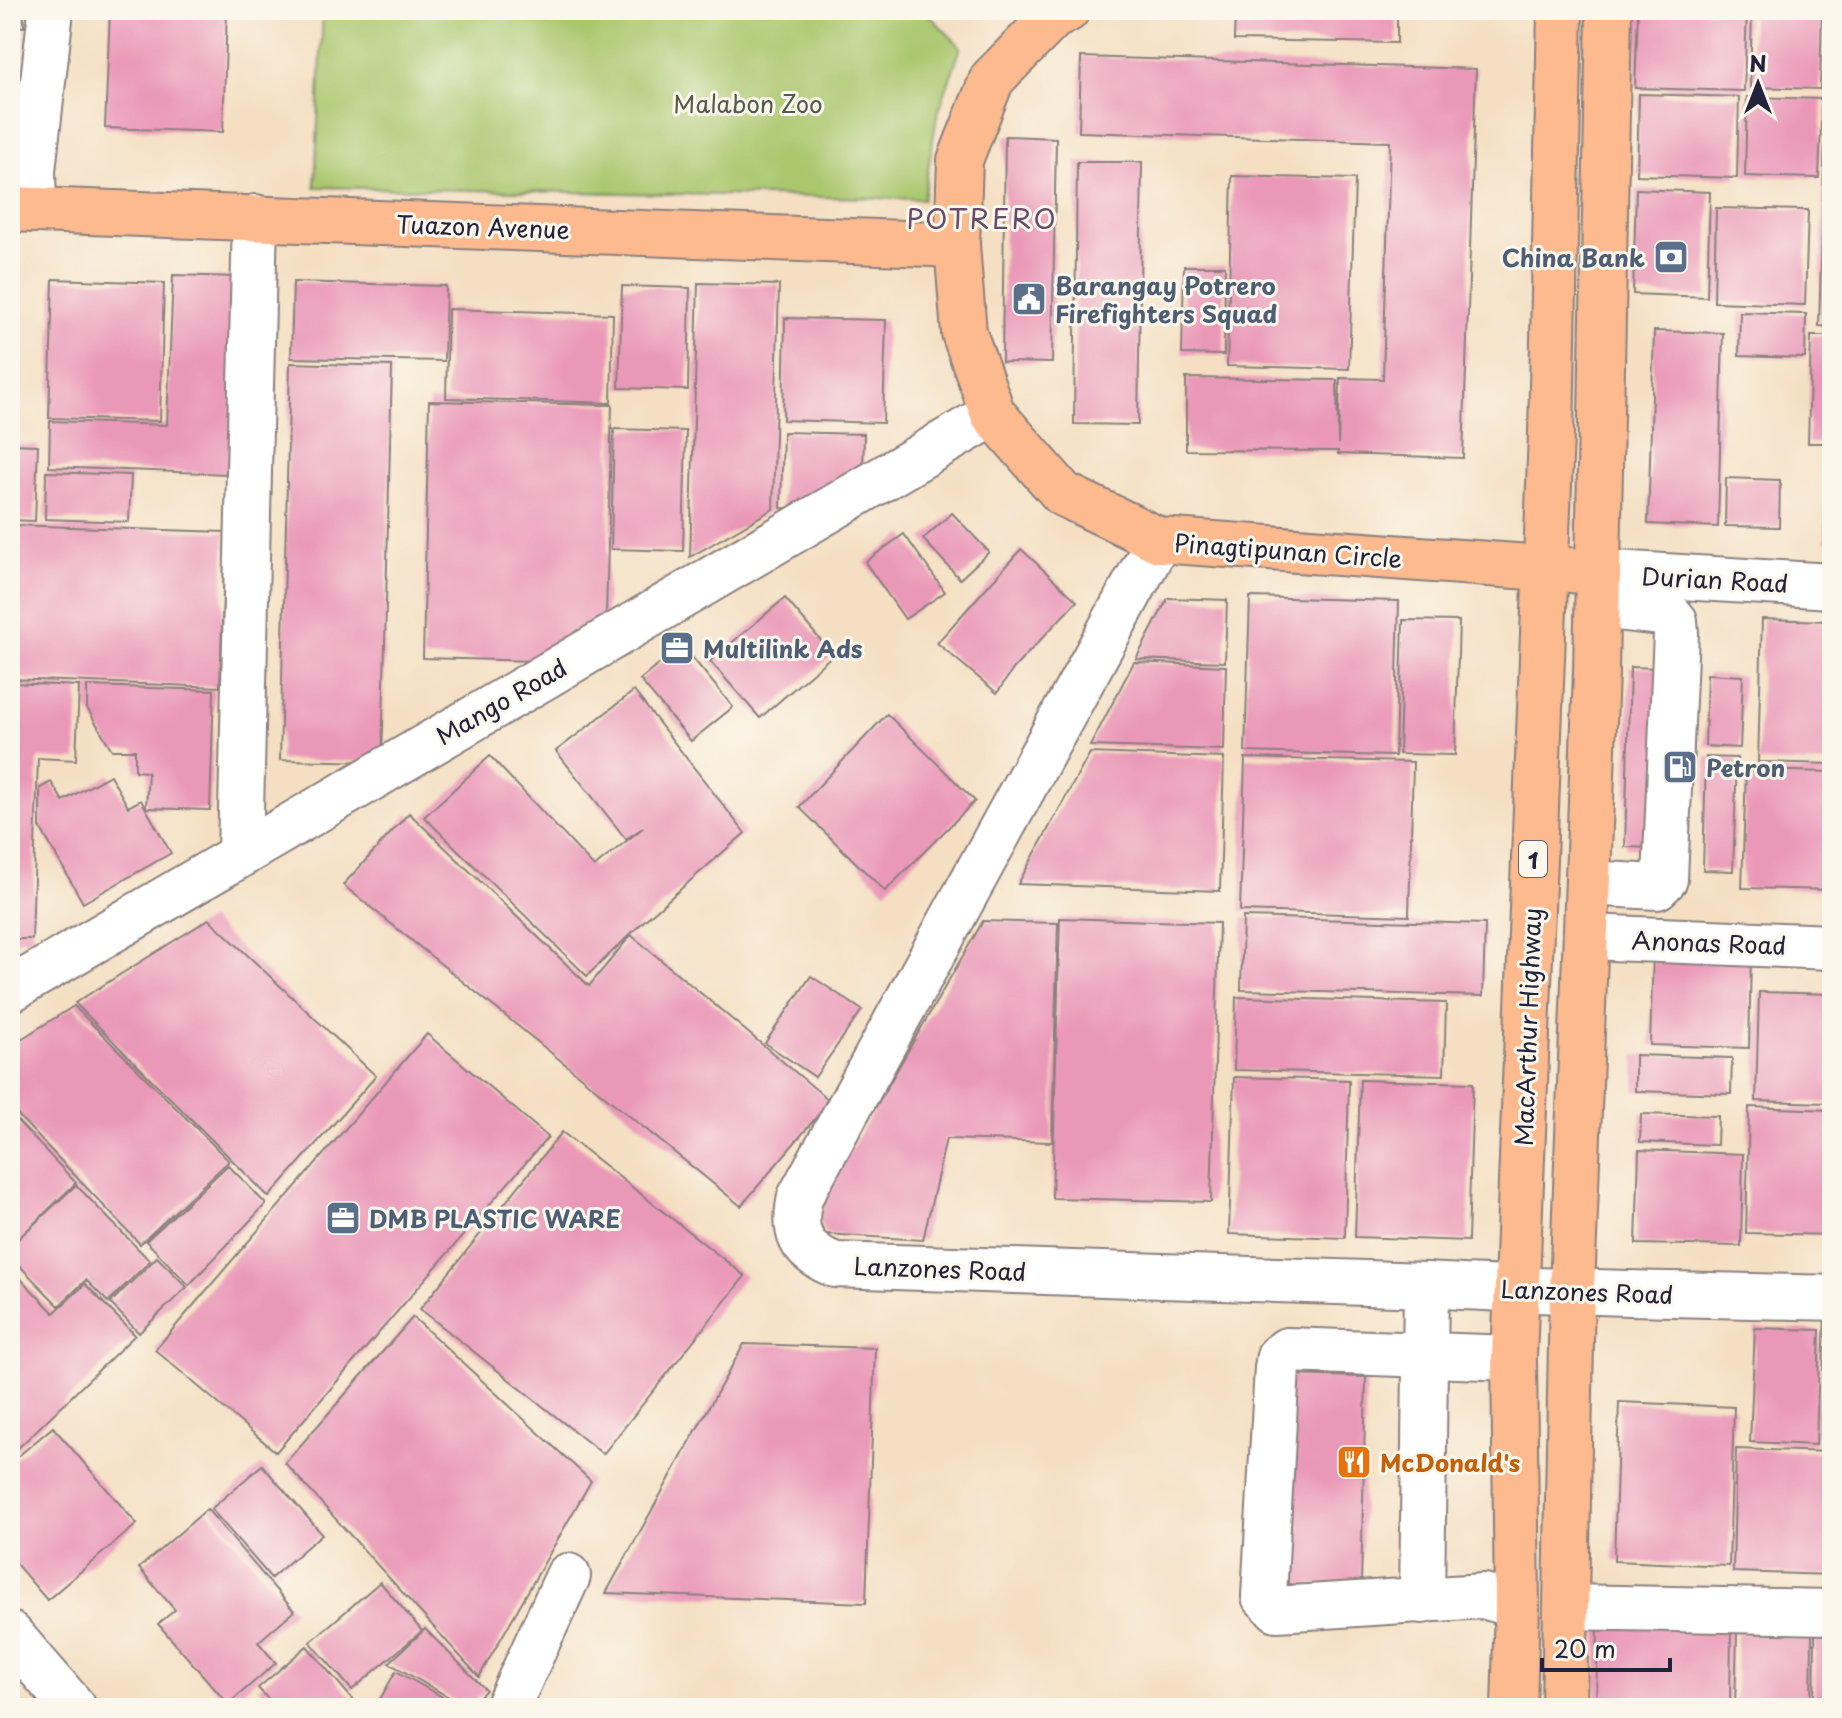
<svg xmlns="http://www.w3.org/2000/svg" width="1842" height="1718" viewBox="0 0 1842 1718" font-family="'Playpen Sans',sans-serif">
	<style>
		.green { fill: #aac76e; stroke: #667454; stroke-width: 2 }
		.building { fill: #ea98b8 }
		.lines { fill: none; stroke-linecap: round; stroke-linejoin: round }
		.minor-casing { stroke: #8b807e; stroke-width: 48 }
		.major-casing { stroke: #8b807e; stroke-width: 48 }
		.highway-casing { stroke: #8b807e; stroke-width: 48 }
		.minor { stroke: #fff; stroke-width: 44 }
		.major { stroke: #fcba8e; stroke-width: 44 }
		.highway { stroke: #fcba8e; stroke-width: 44 }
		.labels { text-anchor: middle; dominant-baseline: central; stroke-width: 6; stroke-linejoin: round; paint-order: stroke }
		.shield { fill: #fbf7ec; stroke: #636270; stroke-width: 2 }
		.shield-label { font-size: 22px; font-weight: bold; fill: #22223b }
		.park-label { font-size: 24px; fill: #525c4d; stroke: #fbf7ec }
		.street-label { font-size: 24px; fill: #22223b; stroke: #fbf7ec }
		.service-label { font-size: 24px; font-weight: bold; fill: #4e5e75; stroke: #fbf7ec; text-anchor: start }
		.food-label { font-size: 24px; font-weight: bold; fill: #c56008; stroke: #fbf7ec; text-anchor: start }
		.quarter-label { font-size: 28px; letter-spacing: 2px; fill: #684b67; stroke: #fbf7ec }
	</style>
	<rect width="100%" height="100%" fill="#fbf7ec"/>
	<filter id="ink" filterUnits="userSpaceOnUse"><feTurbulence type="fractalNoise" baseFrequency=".0125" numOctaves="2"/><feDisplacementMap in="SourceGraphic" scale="16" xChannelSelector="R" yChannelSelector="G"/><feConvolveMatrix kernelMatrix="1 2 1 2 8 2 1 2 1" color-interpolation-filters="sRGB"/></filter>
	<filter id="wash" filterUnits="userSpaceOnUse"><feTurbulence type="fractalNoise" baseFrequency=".006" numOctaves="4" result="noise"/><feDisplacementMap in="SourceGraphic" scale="32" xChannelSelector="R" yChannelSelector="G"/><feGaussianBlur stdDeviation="1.8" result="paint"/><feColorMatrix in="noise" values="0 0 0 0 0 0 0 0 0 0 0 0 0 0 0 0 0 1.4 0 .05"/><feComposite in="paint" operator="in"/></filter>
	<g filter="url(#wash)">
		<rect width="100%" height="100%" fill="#f4dfc2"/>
		<!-- green -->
		<polygon class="green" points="323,10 924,10 961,47 937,116 923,199 315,187"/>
		<g id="blocks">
			<!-- building -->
			<g class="building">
				<polygon points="10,10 24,10 24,27 10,26"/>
				<polygon points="110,10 227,10 223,132 105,128"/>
				<polygon points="1235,10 1397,10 1397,43 1234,40"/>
				<polygon points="1638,10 1747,10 1744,91 1635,88"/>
				<polygon points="1752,10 1822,10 1820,89 1750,87"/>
				<polygon points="1829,10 1832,10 1832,327 1819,326"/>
				<polygon points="1081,57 1476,69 1463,458 1338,454 1338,451 1186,450 1186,378 1337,380 1338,444 1340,378 1383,379 1390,142 1079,132"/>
				<polygon points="1639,94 1739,97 1737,178 1637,175"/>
				<polygon points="1747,97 1822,99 1819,178 1745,176"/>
				<polygon points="1005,136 1056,138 1052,363 1002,362"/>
				<polygon points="1077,162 1142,162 1138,425 1074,424"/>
				<polygon points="1232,176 1355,179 1349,369 1227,366"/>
				<polygon points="1636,189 1710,192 1707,297 1633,294"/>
				<polygon points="1716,208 1808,210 1805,305 1714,302"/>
				<polygon points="1184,266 1225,266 1224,355 1182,354"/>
				<polygon points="173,275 236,277 229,474 49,467 50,421 167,425"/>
				<polygon points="53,279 164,283 160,421 49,418"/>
				<polygon points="293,282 446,286 444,361 291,358"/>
				<polygon points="698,283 779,285 773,509 690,557"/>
				<polygon points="622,286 690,288 688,390 619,388"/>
				<polygon points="448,309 613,314 611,403 446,398"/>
				<polygon points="1740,312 1806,314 1805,358 1739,356"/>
				<polygon points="785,318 886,320 883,423 783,420"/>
				<polygon points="1654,331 1723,333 1718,527 1648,524"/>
				<polygon points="1811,336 1832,336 1832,542 1825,542 1828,443 1808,443"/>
				<polygon points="290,363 392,366 382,762 280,760"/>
				<polygon points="429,401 612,405 606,615 534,661 423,658"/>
				<polygon points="614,429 686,431 683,551 611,549"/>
				<polygon points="783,432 864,434 863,469 802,509 781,508"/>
				<polygon points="10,444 38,445 35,521 10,520"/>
				<polygon points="46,472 131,475 129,522 45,519"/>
				<polygon points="1726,478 1780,480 1779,527 1725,526"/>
				<polygon points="952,513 989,552 960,579 923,539"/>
				<polygon points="10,525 225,532 220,687 10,679"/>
				<polygon points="904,534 945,592 905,619 865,562"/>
				<polygon points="1021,549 1077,601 1014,668 997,693 937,643"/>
				<polygon points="1250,597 1399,601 1395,756 1245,752"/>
				<polygon points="785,598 833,655 760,718 710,661"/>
				<polygon points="1168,598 1227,600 1225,662 1136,659"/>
				<polygon points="1762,619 1832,621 1832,764 1758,762"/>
				<polygon points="1403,620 1459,621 1455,755 1399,754"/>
				<polygon points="682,645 733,707 691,741 640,680"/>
				<polygon points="1134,662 1226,666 1224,750 1090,746"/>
				<polygon points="1630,667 1687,669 1683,849 1625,847"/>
				<polygon points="1707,674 1743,676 1740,748 1705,746"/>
				<polygon points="10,683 79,686 76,760 38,758 32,939 10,939"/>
				<polygon points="87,686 214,690 210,810 146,808 148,772 135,771 135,750 112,750 87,708"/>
				<polygon points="634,691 745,833 644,921 587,976 424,817 490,756 594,867 644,827 626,839 556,751"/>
				<polygon points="887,714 975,801 885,891 799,807"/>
				<polygon points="1090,753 1224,758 1220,891 1018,884"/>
				<polygon points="1706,757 1737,758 1733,871 1703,870"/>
				<polygon points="1245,758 1413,762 1409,916 1240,911"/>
				<polygon points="1746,770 1832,772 1832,890 1742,888"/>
				<polygon points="110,775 128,807 141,800 171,853 83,903 40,827 40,788 51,782 63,801"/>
				<polygon points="409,813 589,986 631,935 830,1101 741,1206 343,885"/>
				<polygon points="1243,917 1485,924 1483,996 1241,990"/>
				<polygon points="1060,918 1219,923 1211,1202 1052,1198"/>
				<polygon points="209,919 376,1076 269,1197 75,1003"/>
				<polygon points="983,921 1058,923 1052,1142 946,1139 923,1240 825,1234 815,1212"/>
				<polygon points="1653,953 1751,956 1749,1048 1650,1045"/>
				<polygon points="811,976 862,1010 815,1077 765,1043"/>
				<polygon points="1759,992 1832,994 1828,1103 1756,1101"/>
				<polygon points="1236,997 1446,1003 1444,1075 1234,1070"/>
				<polygon points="74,1006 229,1161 140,1244 10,1107 10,1046"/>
				<polygon points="427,1034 548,1137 276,1452 155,1350"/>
				<polygon points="1635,1055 1732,1058 1731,1094 1635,1091"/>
				<polygon points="1234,1077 1349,1080 1345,1238 1229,1234"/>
				<polygon points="1360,1080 1473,1083 1468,1241 1355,1237"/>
				<polygon points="1749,1107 1832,1110 1832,1235 1746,1233"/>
				<polygon points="10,1113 76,1183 17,1240 76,1185 150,1261 108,1302 86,1280 59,1306 10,1256"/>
				<polygon points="1641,1114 1718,1116 1717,1145 1640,1142"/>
				<polygon points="562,1132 745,1276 603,1454 420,1309"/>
				<polygon points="1639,1150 1743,1154 1741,1246 1636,1244"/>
				<polygon points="228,1165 266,1204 189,1285 146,1241"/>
				<polygon points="157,1257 187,1287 139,1333 110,1303"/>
				<polygon points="10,1268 54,1313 85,1284 135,1335 10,1456"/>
				<polygon points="1825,1311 1832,1311 1832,1445 1821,1445"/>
				<polygon points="413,1317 591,1481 479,1677 285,1463"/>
				<polygon points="1755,1328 1820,1330 1816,1445 1750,1442"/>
				<polygon points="744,1344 875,1348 866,1603 606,1593"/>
				<polygon points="1285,1375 1366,1377 1361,1586 1280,1584"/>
				<polygon points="1619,1402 1734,1407 1729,1566 1614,1561"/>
				<polygon points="53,1427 137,1524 47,1600 10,1557 10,1463"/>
				<polygon points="1736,1449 1832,1452 1832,1575 1733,1572"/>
				<polygon points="262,1465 322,1534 271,1578 211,1509"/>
				<polygon points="207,1509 294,1611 258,1642 276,1663 228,1704 158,1624 175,1610 139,1568"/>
				<polygon points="380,1582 422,1631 352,1690 310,1642"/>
				<polygon points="1598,1626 1731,1628 1730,1708 1596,1705"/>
				<polygon points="425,1629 486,1690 468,1708 389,1663"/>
				<polygon points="1737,1633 1812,1634 1811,1708 1735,1708"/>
				<polygon points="1815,1633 1832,1633 1832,1700 1814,1704"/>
				<polygon points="307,1646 360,1708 276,1708 258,1688"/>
				<polygon points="396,1671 462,1708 375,1708"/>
			</g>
		</g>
	</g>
	<g filter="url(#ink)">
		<use href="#blocks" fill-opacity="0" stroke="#8b807e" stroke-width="2"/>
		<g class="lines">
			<!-- minor casing -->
			<g class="minor-casing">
				<g id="minor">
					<polyline points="34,209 33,170 51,10"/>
					<path d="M 1159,540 L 800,1197 C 792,1233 800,1251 835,1265 L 1426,1285 C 1561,1293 1697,1294 1832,1298"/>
					<polyline points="1598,572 1832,586"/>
					<polyline points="240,854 255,217"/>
					<polyline points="1588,883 1657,887 1665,879 1676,633 1675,621 1669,614 1598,606"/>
					<polyline points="1587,937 1832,947"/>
					<polyline points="10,990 993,414"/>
					<polyline points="1514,1358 1287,1350 1279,1356 1277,1368 1264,1596 1277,1609 1483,1596 1517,1606"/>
					<polyline points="1422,1601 1426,1285"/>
					<polyline points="1567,1607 1832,1612"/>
					<polyline points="10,1634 74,1708"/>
					<polyline points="507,1708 568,1576"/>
				</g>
			</g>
			<!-- major casing -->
			<g class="major-casing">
				<g id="major">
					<polyline points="1067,10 1053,17 992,79 960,160 957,245 964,333 993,414 1063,494 1159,540 1598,572"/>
					<polyline points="10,209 957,245"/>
				</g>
			</g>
			<!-- highway casing -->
			<g class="highway-casing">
				<g id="highway">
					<polyline points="1514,1708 1517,1606 1514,1358 1551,434 1560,10"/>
					<polyline points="1564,1708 1572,1290 1596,672 1609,10"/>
				</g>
			</g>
			<!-- minor -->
			<use href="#minor" class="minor"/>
			<!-- major -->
			<use href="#major" class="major"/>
			<!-- highway -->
			<use href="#highway" class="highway"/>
		</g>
	</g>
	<!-- icons -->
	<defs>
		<g id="bank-square" transform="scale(1.8)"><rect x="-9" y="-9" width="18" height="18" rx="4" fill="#5c6f8a" stroke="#fbf7ec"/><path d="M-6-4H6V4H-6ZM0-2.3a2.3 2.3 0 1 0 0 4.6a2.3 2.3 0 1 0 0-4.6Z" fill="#fff"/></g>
		<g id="civic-square" transform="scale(1.8)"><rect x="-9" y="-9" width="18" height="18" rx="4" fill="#5c6f8a" stroke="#fbf7ec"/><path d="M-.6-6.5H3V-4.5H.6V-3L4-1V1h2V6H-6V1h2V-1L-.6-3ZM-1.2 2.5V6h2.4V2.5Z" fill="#fff"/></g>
		<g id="office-square" transform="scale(1.8)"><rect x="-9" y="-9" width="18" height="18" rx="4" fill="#5c6f8a" stroke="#fbf7ec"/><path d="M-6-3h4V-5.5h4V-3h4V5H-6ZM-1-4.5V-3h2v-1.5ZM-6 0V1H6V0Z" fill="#fff"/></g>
		<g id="fuel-square" transform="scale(1.8)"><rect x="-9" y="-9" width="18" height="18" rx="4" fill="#5c6f8a" stroke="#fbf7ec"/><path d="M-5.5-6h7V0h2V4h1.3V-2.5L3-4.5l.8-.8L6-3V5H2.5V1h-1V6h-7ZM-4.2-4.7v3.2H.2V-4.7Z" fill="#fff"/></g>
		<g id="restaurant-square" transform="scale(1.8)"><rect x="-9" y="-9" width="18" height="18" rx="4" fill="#e8710a" stroke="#fbf7ec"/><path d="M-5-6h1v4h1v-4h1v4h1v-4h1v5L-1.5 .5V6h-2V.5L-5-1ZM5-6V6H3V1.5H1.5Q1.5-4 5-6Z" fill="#fff"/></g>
	</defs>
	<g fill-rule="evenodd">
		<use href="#bank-square" x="1671" y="257"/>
		<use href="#civic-square" x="1029" y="299"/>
		<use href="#office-square" x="677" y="648"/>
		<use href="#fuel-square" x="1680" y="767"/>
		<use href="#office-square" x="343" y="1218"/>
		<use href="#restaurant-square" x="1354" y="1462"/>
	</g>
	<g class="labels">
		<!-- shield labels -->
		<rect class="shield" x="1519" y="841" width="28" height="36" rx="6"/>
		<g class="shield-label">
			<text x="1533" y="859">1</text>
		</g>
		<!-- park labels -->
		<g class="park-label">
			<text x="748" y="103">Malabon Zoo</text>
		</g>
		<!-- street labels -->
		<g class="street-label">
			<text transform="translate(483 226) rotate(2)">Tuazon Avenue</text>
			<text transform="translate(1288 550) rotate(4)">Pinagtipunan Circle</text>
			<text transform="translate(1715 579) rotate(3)">Durian Road</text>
			<text transform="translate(501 701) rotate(-30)">Mango Road</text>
			<text transform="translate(1709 942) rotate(2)">Anonas Road</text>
			<text transform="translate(1527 1027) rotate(-88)">MacArthur Highway</text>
			<text transform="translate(940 1268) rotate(2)">Lanzones Road</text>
			<text transform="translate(1587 1291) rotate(2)">Lanzones Road</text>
		</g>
		<!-- service labels -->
		<g class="service-label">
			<text x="1645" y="257" text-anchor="end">China Bank</text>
			<text x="1055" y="285">Barangay Potrero<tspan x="1055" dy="28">Firefighters Squad</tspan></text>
			<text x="703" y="648">Multilink Ads</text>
			<text x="1706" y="767">Petron</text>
			<text x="369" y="1218">DMB PLASTIC WARE</text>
		</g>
		<!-- food labels -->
		<g class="food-label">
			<text x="1380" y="1462">McDonald's</text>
		</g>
		<!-- quarter labels -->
		<g class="quarter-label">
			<text x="982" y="217">POTRERO</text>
		</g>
	</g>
	<!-- margin -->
	<rect width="1842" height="1718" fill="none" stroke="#fbf7ec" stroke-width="40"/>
	<!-- north arrow -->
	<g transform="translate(1758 84)" stroke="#fbf7ec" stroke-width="6" paint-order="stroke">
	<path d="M0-6L14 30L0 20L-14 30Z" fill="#22223b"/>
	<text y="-12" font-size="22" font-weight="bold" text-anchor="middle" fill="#22223b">N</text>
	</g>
	<!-- scale -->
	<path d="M1542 1658v12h128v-12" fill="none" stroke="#22223b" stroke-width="4"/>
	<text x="1554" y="1658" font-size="24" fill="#22223b" stroke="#fbf7ec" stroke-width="6" paint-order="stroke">20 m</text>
</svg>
